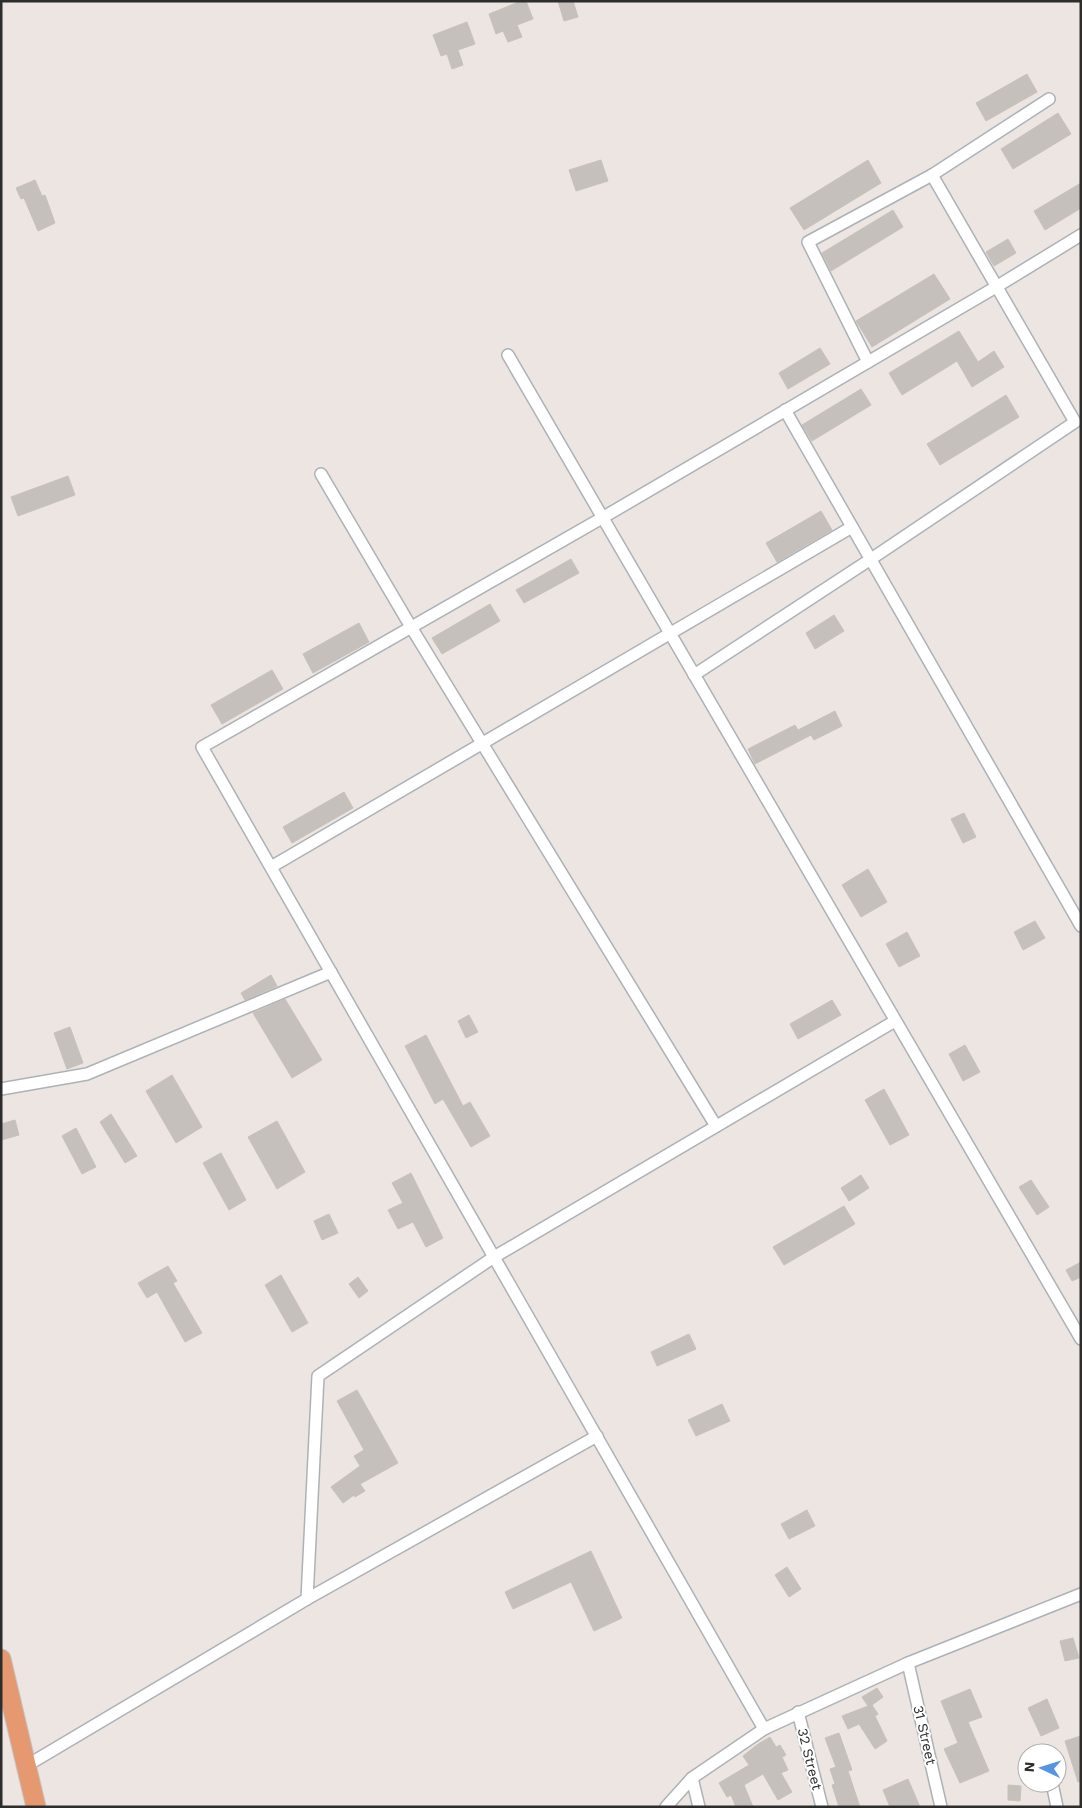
<svg xmlns="http://www.w3.org/2000/svg" width="1082" height="1808" viewBox="0 0 1082 1808" font-family="'Work Sans',sans-serif">
	<style>
		.building { fill: #c5c0bc; stroke: #c8c0bb }
		.lines { fill: none; stroke-linecap: round; stroke-linejoin: round }
		.minor-casing { stroke: #adb2b7; stroke-width: 14 }
		.trunk-casing { stroke: #c4c4c4; stroke-width: 21 }
		.minor { stroke: #fff; stroke-width: 11 }
		.trunk { stroke: #e69870; stroke-width: 19 }
		.labels { text-anchor: middle; dominant-baseline: central; stroke-width: 4; stroke-linejoin: round; paint-order: stroke }
		.street-label { font-size: 14px; fill: #2d2d2d; stroke: #fff }
	</style>
	<rect width="100%" height="100%" fill="#ece5e1"/>
	<!-- building -->
	<g class="building">
		<polygon points="521,1 526,1 533,19 517,25 522,37 508,42 503,31 496,34 489,14"/>
		<polygon points="558,1 573,1 578,17 564,21"/>
		<polygon points="467,22 475,44 458,50 463,65 452,69 447,54 441,56 433,35"/>
		<polygon points="1027,74 1037,92 986,121 976,103"/>
		<polygon points="1058,113 1071,134 1013,169 1001,149"/>
		<polygon points="601,160 608,181 576,191 569,170"/>
		<polygon points="868,160 881,183 804,230 790,208"/>
		<polygon points="35,180 42,196 45,195 55,223 38,231 24,198 21,199 16,188"/>
		<polygon points="1081,183 1081,208 1045,230 1034,211"/>
		<polygon points="893,210 903,227 831,271 822,253"/>
		<polygon points="1008,239 1016,253 994,266 986,252"/>
		<polygon points="934,274 950,299 872,347 856,321"/>
		<polygon points="959,331 978,362 994,351 1004,367 972,387 957,361 902,395 889,373"/>
		<polygon points="820,348 830,364 788,389 779,373"/>
		<polygon points="861,389 871,405 812,441 802,425"/>
		<polygon points="1006,395 1019,417 940,465 927,444"/>
		<polygon points="68,476 75,495 18,516 11,497"/>
		<polygon points="821,511 832,530 777,562 766,543"/>
		<polygon points="571,559 579,573 524,603 516,590"/>
		<polygon points="490,604 500,621 442,654 432,638"/>
		<polygon points="834,615 844,631 815,649 806,633"/>
		<polygon points="359,623 369,642 313,673 303,654"/>
		<polygon points="272,670 283,689 222,724 211,705"/>
		<polygon points="835,711 842,726 814,740 811,735 755,764 748,749 795,725 798,730"/>
		<polygon points="344,792 353,808 292,843 283,827"/>
		<polygon points="964,813 976,837 963,843 951,819"/>
		<polygon points="868,869 887,902 861,917 842,885"/>
		<polygon points="1035,921 1045,938 1023,950 1014,932"/>
		<polygon points="907,932 920,956 899,967 886,944"/>
		<polygon points="271,975 277,986 245,1000 241,993"/>
		<polygon points="285,999 322,1060 292,1078 253,1013"/>
		<polygon points="832,1000 841,1015 798,1039 790,1024"/>
		<polygon points="469,1015 478,1032 466,1038 458,1021"/>
		<polygon points="70,1027 83,1063 67,1069 54,1033"/>
		<polygon points="426,1035 463,1106 470,1102 490,1136 471,1147 443,1099 435,1104 405,1046"/>
		<polygon points="965,1045 980,1072 963,1081 949,1054"/>
		<polygon points="172,1075 202,1127 176,1143 146,1091"/>
		<polygon points="884,1089 909,1135 890,1145 865,1100"/>
		<polygon points="111,1114 137,1156 125,1163 100,1122"/>
		<polygon points="15,1120 19,1135 1,1140 1,1124"/>
		<polygon points="277,1121 305,1172 277,1189 248,1137"/>
		<polygon points="76,1128 96,1167 82,1174 62,1136"/>
		<polygon points="221,1153 246,1200 229,1210 203,1163"/>
		<polygon points="411,1173 443,1238 426,1247 413,1222 398,1229 388,1210 403,1203 392,1183"/>
		<polygon points="861,1175 869,1188 849,1201 841,1188"/>
		<polygon points="1031,1180 1049,1207 1037,1215 1019,1187"/>
		<polygon points="844,1206 855,1224 784,1265 773,1247"/>
		<polygon points="329,1214 338,1233 322,1240 314,1221"/>
		<polygon points="1081,1262 1081,1277 1072,1281 1066,1270"/>
		<polygon points="168,1266 177,1281 173,1283 202,1333 185,1342 157,1292 147,1298 138,1283"/>
		<polygon points="281,1275 308,1323 292,1332 265,1285"/>
		<polygon points="358,1277 368,1291 359,1298 349,1284"/>
		<polygon points="689,1334 696,1349 657,1366 651,1352"/>
		<polygon points="357,1390 398,1463 360,1484 365,1491 355,1497 354,1495 343,1503 331,1487 360,1466 354,1456 364,1450 337,1401"/>
		<polygon points="722,1404 730,1421 696,1436 688,1420"/>
		<polygon points="807,1510 815,1526 789,1539 781,1524"/>
		<polygon points="591,1551 622,1618 594,1631 571,1582 513,1609 505,1592"/>
		<polygon points="787,1567 801,1589 789,1597 775,1575"/>
		<polygon points="1073,1638 1079,1658 1065,1661 1060,1641"/>
		<polygon points="877,1688 883,1697 872,1705 878,1714 875,1716 887,1741 875,1749 859,1724 848,1729 842,1716 868,1706 862,1697"/>
		<polygon points="970,1689 982,1717 968,1722 989,1771 960,1783 944,1749 958,1743 941,1701"/>
		<polygon points="1047,1699 1059,1728 1041,1736 1028,1708"/>
		<polygon points="839,1733 852,1770 848,1771 860,1807 839,1807 832,1785 835,1784 830,1769 836,1767 825,1738"/>
		<polygon points="1081,1736 1081,1781 1078,1782 1065,1741"/>
		<polygon points="770,1737 776,1747 780,1745 786,1755 782,1757 788,1770 781,1773 792,1792 778,1800 763,1774 744,1785 753,1807 736,1807 731,1795 727,1797 719,1783 749,1765 743,1756 758,1744"/>
		<polygon points="908,1779 920,1807 890,1807 883,1790"/>
		<polygon points="1008,1785 1021,1786 1020,1801 1008,1800"/>
	</g>
	<g class="lines">
		<!-- minor casing -->
		<g class="minor-casing">
			<g id="minor">
				<polyline points="508,355 1081,1339"/>
				<polyline points="868,362 808,242 932,175 1049,99"/>
				<polyline points="785,410 1081,926"/>
				<polyline points="321,474 411,627 716,1126"/>
				<polyline points="694,675 871,559 1075,422 932,175"/>
				<polyline points="271,867 852,527"/>
				<polyline points="1,1089 87,1074 331,972"/>
				<polyline points="307,1599 318,1376 494,1257 895,1021"/>
				<polyline points="908,1663 941,1807"/>
				<polyline points="798,1712 822,1807"/>
				<polyline points="764,1729 202,747 602,518 996,287 1081,235"/>
				<polyline points="26,1766 307,1599 597,1436"/>
				<polyline points="692,1778 699,1807"/>
				<polyline points="1052,1783 1057,1807"/>
				<polyline points="666,1807 692,1778 764,1729 908,1663 1081,1594"/>
			</g>
		</g>
		<!-- trunk casing -->
		<g class="trunk-casing">
			<polyline id="trunk" points="1,1659 36,1807"/>
		</g>
		<!-- minor -->
		<use href="#minor" class="minor"/>
		<!-- trunk -->
		<use href="#trunk" class="trunk"/>
	</g>
	<g class="labels">
		<!-- street labels -->
		<g class="street-label">
			<text transform="translate(925 1735) rotate(77)">31 Street</text>
			<text transform="translate(810 1759) rotate(76)">32 Street</text>
		</g>
	</g>
	<!-- border -->
	<rect width="1082" height="1808" fill="none" stroke="#2d2d2d" stroke-width="5"/>
	<!-- north arrow -->
	<g transform="translate(1042 1768) rotate(274)"><circle r="24" fill="#ffffff" stroke="#ababab"/>
	<path d="M0-4L9 19L0 12L-9 19Z" fill="#5694e4"/>
	<text y="-8" font-size="14" font-weight="bold" text-anchor="middle" fill="#2d2d2d">N</text>
	</g>
</svg>
